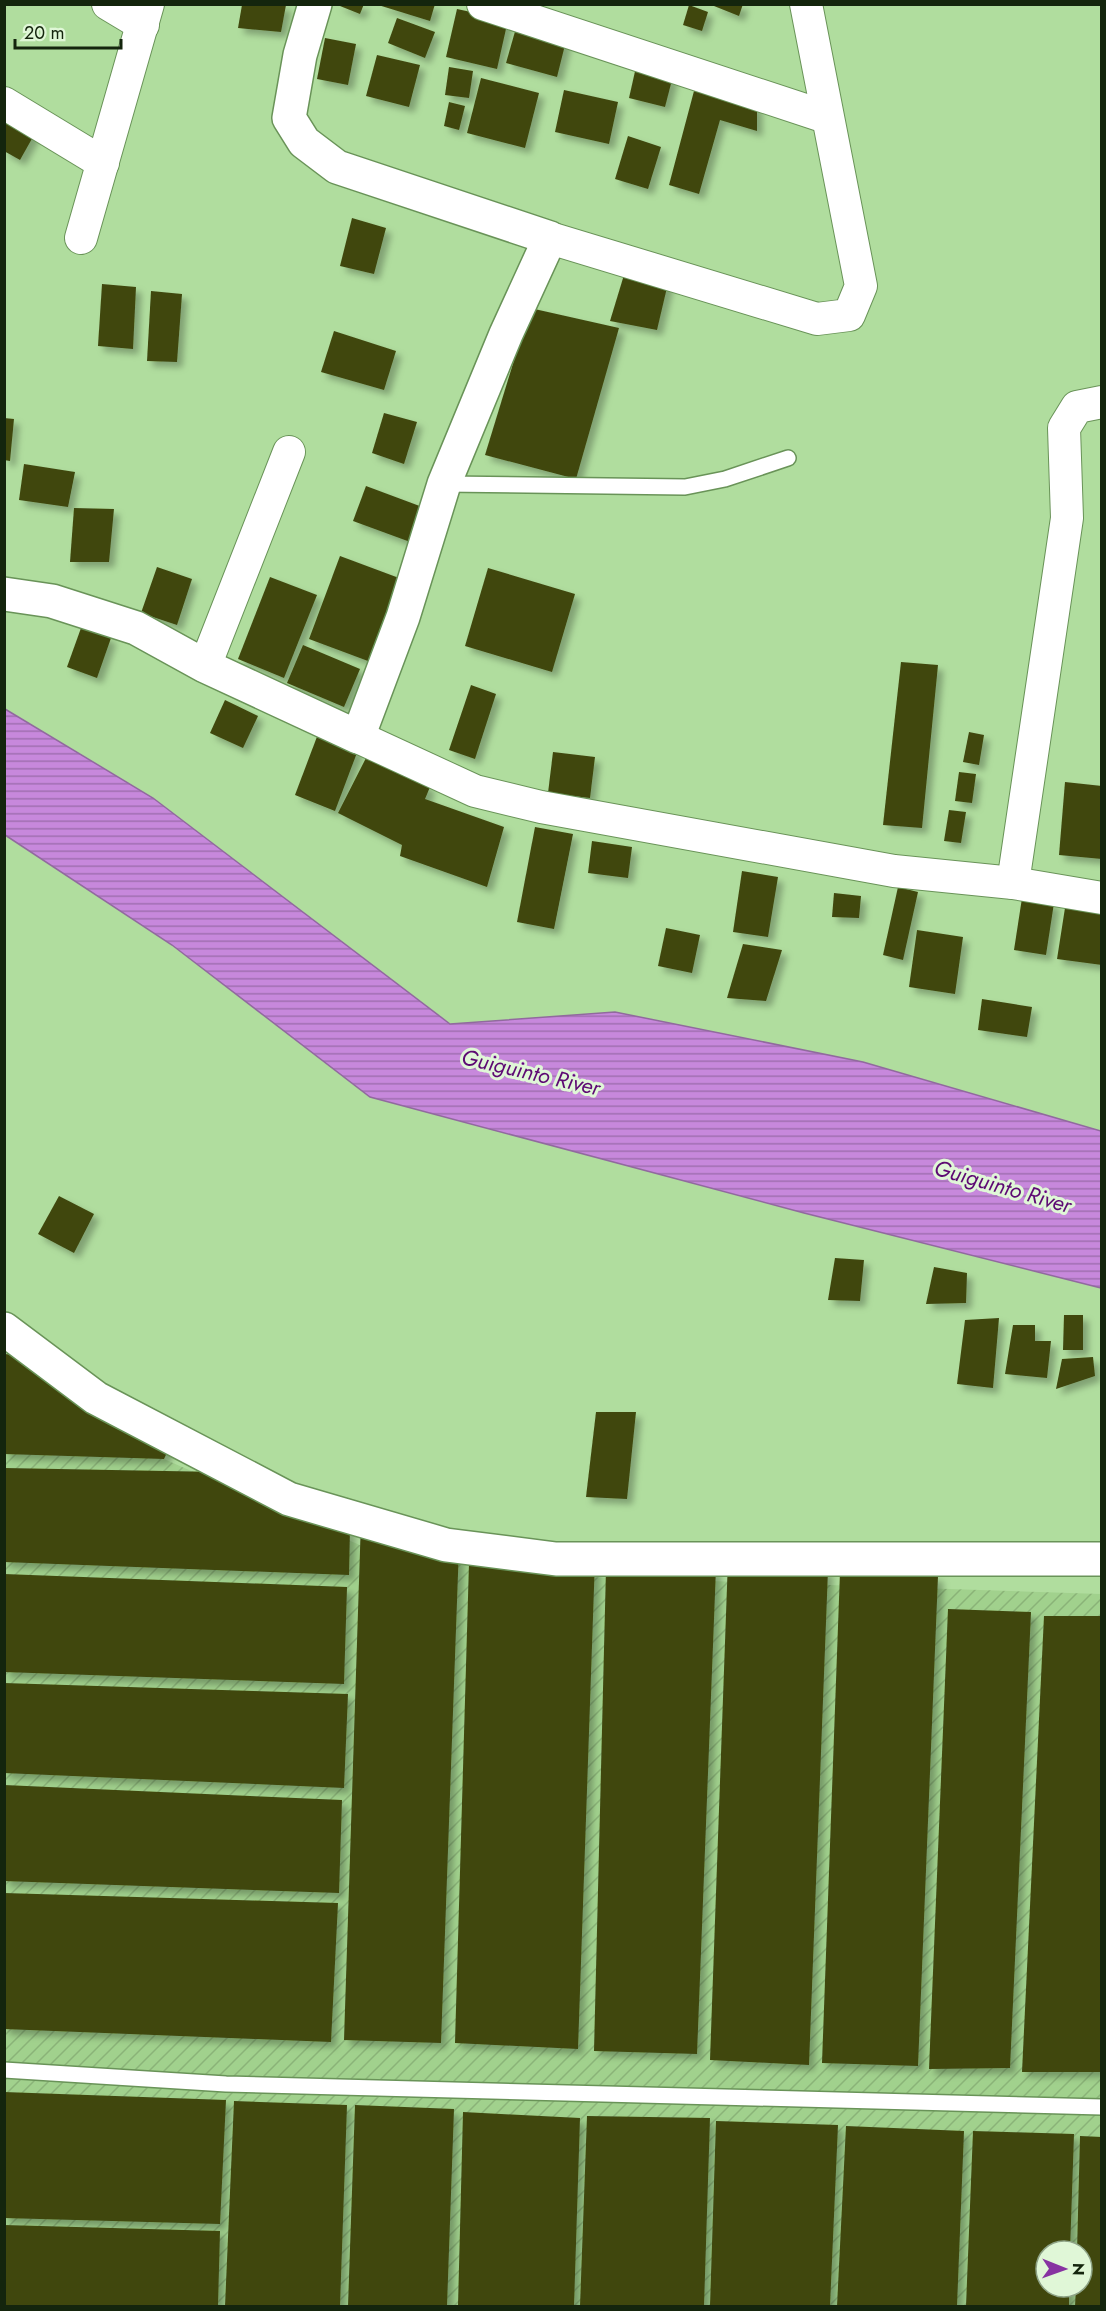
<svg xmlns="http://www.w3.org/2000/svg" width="1106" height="2311" viewBox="0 0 1106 2311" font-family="Jost,sans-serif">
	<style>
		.industrial { fill: url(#industrial-furrows); fill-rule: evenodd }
		.water { fill: url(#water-rules); stroke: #916a9e; stroke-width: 1.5 }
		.building { fill: #3f470e; filter: url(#shadow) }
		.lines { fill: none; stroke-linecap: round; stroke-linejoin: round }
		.service-casing { stroke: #699358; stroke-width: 18 }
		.minor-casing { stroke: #699358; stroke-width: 34 }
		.tertiary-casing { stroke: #699358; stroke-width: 36 }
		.service { stroke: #fff; stroke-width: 15 }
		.minor { stroke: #fff; stroke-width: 32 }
		.tertiary { stroke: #fff; stroke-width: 33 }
		.labels { text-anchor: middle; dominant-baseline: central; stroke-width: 6; stroke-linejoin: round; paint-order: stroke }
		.water-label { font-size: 22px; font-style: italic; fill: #5d0a73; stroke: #e0f7d7 }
	</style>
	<defs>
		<pattern id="industrial-furrows" width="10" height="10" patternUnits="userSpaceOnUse" patternTransform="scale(1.5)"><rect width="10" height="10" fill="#a1d18d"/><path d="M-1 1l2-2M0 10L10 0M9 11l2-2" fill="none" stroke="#8ab378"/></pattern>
		<pattern id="water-rules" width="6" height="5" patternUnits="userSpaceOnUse" patternTransform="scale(1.5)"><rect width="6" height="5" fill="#c788dc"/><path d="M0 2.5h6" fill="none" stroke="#a06fb1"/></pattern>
		<filter id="shadow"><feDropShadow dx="5.5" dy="5.5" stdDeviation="3" flood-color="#0004"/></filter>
	</defs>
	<rect width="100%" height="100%" fill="#b0dd9e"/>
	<!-- industrial -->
	<path class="industrial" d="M 4,1372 L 33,1393 L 164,1459 L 362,1546 L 556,1576 L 1101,1594 L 1101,2306 L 5,2306 ZM 1046,2251 L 1082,2251 L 1082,2287 L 1046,2287 Z"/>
	<!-- water -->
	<polygon class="water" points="5,709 153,798 450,1024 615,1012 863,1062 1101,1131 1101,1288 804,1213 370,1097 172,945 5,835"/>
	<!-- building -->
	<g class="building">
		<polygon points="335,4 364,4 360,14"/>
		<polygon points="375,4 435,4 430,21"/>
		<polygon points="709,4 743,4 739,16"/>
		<polygon points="242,5 286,5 281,32 238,28"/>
		<polygon points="689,5 708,12 702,31 683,25"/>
		<polygon points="457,9 508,20 497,69 446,57"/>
		<polygon points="397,18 435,32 425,58 388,43"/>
		<polygon points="516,28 566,41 557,77 506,63"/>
		<polygon points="325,38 356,44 348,85 317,79"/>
		<polygon points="377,55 420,65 409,107 366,96"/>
		<polygon points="449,67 473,71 469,98 445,95"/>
		<polygon points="636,67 673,76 665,107 629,98"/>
		<polygon points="481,78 539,93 525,148 467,133"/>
		<polygon points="564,90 618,102 609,144 555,132"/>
		<polygon points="694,91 757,105 757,131 720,120 699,194 669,185"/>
		<polygon points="449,102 465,106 459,130 444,126"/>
		<polygon points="4,116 42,121 20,160 4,151"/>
		<polygon points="628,136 661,147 648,189 615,179"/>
		<polygon points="352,218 386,228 374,274 340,266"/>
		<polygon points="627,265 669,279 657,330 610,321"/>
		<polygon points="102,284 136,287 133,349 98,346"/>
		<polygon points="151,291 182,294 177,362 147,361"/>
		<polygon points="530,308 619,328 576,479 485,455"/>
		<polygon points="334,331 396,351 384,390 321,372"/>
		<polygon points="384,413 417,422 404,464 372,453"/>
		<polygon points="4,418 14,419 10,461 4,460"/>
		<polygon points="24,464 75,472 68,507 19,500"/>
		<polygon points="366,486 425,508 413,543 353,521"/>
		<polygon points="74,508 114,509 109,562 70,562"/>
		<polygon points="340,556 399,578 368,661 309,639"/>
		<polygon points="157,567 192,579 177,625 141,613"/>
		<polygon points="488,568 575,594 552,672 465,646"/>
		<polygon points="270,577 317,595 284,678 238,659"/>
		<polygon points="81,628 111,638 97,678 67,667"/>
		<polygon points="303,645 360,669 344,707 287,683"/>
		<polygon points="901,662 938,665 922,828 883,825"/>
		<polygon points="471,685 496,694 475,759 449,750"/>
		<polygon points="225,700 258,716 243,748 210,733"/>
		<polygon points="969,732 984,735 979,765 963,762"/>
		<polygon points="318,734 358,750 335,811 295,795"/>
		<polygon points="553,752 595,757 590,798 548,793"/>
		<polygon points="367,756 430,787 425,799 504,827 487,887 400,856 402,845 338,813"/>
		<polygon points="959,772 976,774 972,803 955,801"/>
		<polygon points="1065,782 1102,786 1102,859 1059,855"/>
		<polygon points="949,810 966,812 961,843 944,841"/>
		<polygon points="535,827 573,834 554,929 517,922"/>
		<polygon points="592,841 632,847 628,878 588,873"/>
		<polygon points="742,871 778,877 768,937 733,932"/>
		<polygon points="898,887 918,892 903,960 883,955"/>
		<polygon points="834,893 861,896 859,918 832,917"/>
		<polygon points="1022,898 1054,903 1046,955 1014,950"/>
		<polygon points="1065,908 1102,913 1102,965 1057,959"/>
		<polygon points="666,928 700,935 692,973 658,966"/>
		<polygon points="917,930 963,937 955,994 909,987"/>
		<polygon points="743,944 782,950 766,1001 727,998"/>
		<polygon points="982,999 1032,1007 1027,1037 978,1030"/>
		<polygon points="59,1196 94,1214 74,1253 38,1234"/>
		<polygon points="835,1258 864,1260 860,1301 828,1300"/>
		<polygon points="934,1267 967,1273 966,1303 926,1304"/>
		<polygon points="1064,1315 1083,1315 1083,1350 1063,1350"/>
		<polygon points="999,1318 993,1388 957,1384 965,1320"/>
		<polygon points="1013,1325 1035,1325 1035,1341 1051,1341 1047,1378 1005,1374"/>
		<polygon points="4,1354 20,1355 174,1438 164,1459 4,1454"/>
		<polygon points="1093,1357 1095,1376 1056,1389 1062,1359"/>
		<polygon points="596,1412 636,1412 627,1499 586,1497"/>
		<polygon points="4,1468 219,1472 350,1528 349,1575 4,1562"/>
		<polygon points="361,1520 459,1546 441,2043 344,2040"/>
		<polygon points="595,1559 578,2049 455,2043 469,1563"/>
		<polygon points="728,1559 828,1570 809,2065 710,2060"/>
		<polygon points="716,1568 697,2054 594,2051 606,1569"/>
		<polygon points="840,1572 938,1576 918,2066 822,2063"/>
		<polygon points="4,1574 347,1587 344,1684 4,1672"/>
		<polygon points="948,1609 1031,1612 1010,2068 929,2069"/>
		<polygon points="1044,1616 1102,1616 1102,2072 1022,2072"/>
		<polygon points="4,1683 348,1694 344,1788 4,1773"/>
		<polygon points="4,1785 342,1800 339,1893 4,1881"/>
		<polygon points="4,1893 338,1903 331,2042 4,2029"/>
		<polygon points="4,2092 226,2100 220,2224 4,2218"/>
		<polygon points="234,2101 347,2105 340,2306 225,2306"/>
		<polygon points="355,2105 454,2109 447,2306 348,2306"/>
		<polygon points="463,2112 580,2118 574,2306 458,2306"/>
		<polygon points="587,2116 710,2118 704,2306 580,2306"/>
		<polygon points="716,2121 838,2125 830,2306 710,2306"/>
		<polygon points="846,2126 964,2131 957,2306 837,2306"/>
		<polygon points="973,2131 1074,2134 1070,2251 1046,2251 1046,2287 1069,2287 1069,2306 966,2306"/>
		<polygon points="1080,2136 1102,2137 1102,2306 1075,2306 1076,2287 1082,2287 1082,2251 1077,2251"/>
		<polygon points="4,2225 220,2231 218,2306 4,2306"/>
	</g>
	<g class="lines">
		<!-- service casing -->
		<g class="service-casing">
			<g id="service">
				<polyline points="444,484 685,487 725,479 788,458"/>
				<polyline points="4,2070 226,2084 1102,2107"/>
			</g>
		</g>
		<!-- minor casing -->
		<g class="minor-casing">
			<g id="minor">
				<polyline points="108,4 143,25"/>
				<polyline points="483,4 826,117"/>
				<polyline points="4,103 103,163"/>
				<polyline points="81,238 148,4"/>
				<polyline points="550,238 817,319 849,315 861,286 806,4"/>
				<polyline points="205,666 289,452"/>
				<polyline points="358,737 475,791 541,807 894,871 1013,883 1102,898"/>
				<polyline points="1013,883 1067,518 1064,428 1077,407 1102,402"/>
			</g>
		</g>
		<!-- tertiary casing -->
		<g class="tertiary-casing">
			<g id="tertiary">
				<polyline points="4,594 52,601 136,628 205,666 358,737 403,617 444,484 506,334 550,238 337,167 304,142 289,118 300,55 315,4"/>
				<polyline points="4,1329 96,1398 289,1499 446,1545 556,1559 1102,1559"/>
			</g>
		</g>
		<!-- service -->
		<use href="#service" class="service"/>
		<!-- minor -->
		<use href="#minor" class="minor"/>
		<!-- tertiary -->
		<use href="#tertiary" class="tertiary"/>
	</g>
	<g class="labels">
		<!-- water labels -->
		<g class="water-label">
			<text transform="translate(531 1072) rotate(13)">Guiguinto River</text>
			<text transform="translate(1003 1186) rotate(16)">Guiguinto River</text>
		</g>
	</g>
	<!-- border -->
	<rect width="1106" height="2311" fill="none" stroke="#14250d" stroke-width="12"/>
	<!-- north arrow -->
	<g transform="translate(1064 2269) rotate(91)"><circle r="28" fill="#e0f7d7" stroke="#8ea386" stroke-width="1.5"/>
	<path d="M0-4.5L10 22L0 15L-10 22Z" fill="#8733a1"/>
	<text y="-9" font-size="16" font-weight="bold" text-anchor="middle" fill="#14250d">N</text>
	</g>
	<!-- scale -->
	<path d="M15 39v9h106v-9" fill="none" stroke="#14250d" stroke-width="3"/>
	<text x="24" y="39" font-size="18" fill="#14250d" stroke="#e0f7d7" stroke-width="4.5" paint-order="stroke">20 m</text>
</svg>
